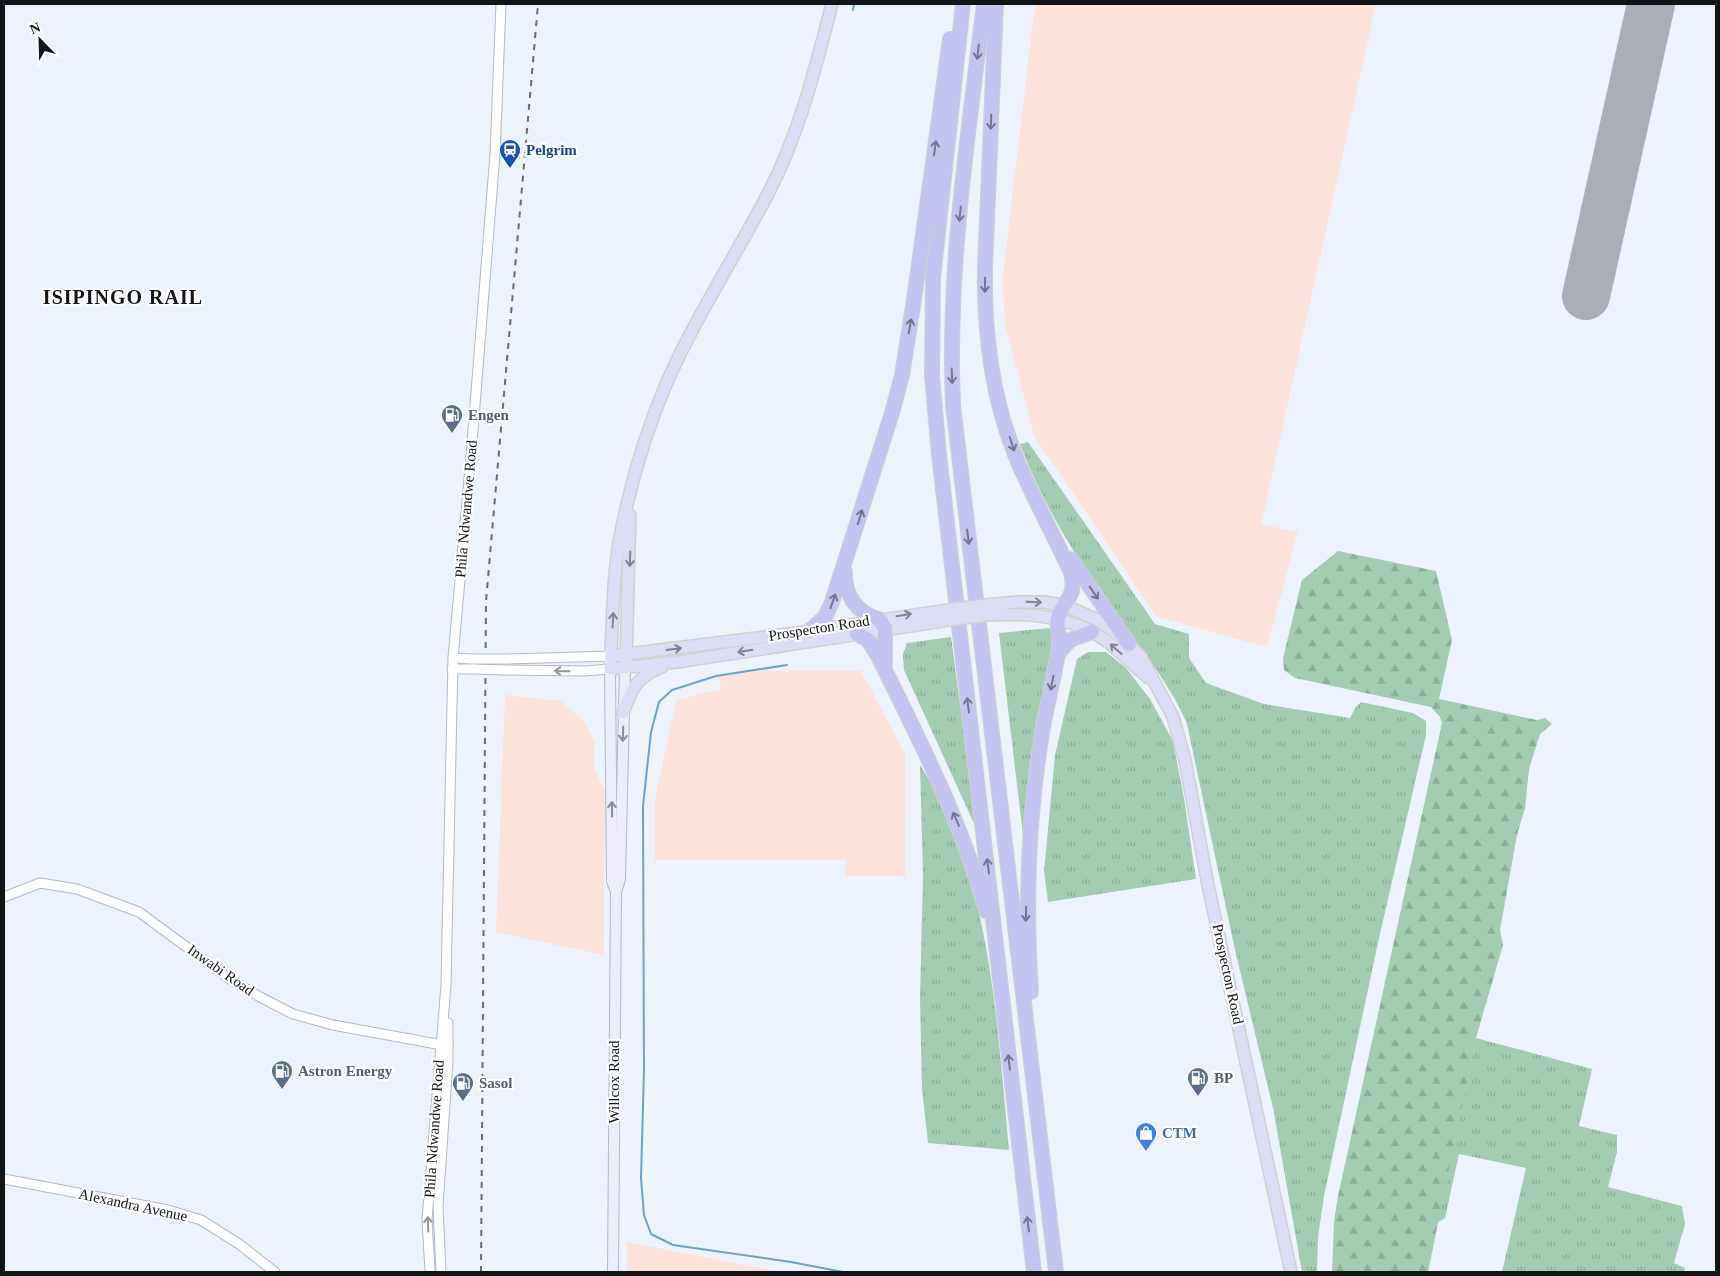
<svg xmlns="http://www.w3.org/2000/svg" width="1720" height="1276" viewBox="0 0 1720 1276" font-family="'Times New Roman',serif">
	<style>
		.industrial { fill: #fce2db }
		.grass { fill: url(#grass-tufts) }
		.forest { fill: url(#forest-firs) }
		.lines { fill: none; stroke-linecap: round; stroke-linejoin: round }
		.stream { stroke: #6aa1ce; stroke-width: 2 }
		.runway { stroke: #aaafb7; stroke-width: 48 }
		.tertiary-casing { stroke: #b3b9c2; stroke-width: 11 }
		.secondary-casing { stroke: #b3b9c2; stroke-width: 12 }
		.primary-casing { stroke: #d0d0d1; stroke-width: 14 }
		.motorway-casing { stroke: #d0d0d1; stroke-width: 16 }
		.tertiary { stroke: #fff; stroke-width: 9 }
		.secondary { stroke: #ededfa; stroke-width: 10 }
		.primary { stroke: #dcdcf6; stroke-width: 11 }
		.motorway { stroke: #c4c4f0; stroke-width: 14 }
		.rail { stroke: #676b71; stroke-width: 2; stroke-dasharray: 6 6; stroke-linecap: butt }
		.tertiary-bridge-casing { stroke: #b3b9c2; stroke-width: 11; stroke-linecap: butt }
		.primary-bridge-casing { stroke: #d0d0d1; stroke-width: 14; stroke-linecap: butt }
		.tertiary-bridge { stroke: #fff; stroke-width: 9 }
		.primary-bridge { stroke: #dcdcf6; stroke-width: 11 }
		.oneway { stroke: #74758e }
		.oneway2 { stroke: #818292 }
		.oneway3 { stroke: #949597 }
		.oneway4 { stroke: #8a8b94 }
		.labels { text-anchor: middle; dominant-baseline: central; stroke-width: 4.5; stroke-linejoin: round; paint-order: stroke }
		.transit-label { font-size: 15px; font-weight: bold; fill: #164399; stroke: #fff; text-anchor: start }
		.service-label { font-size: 15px; font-weight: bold; fill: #4e5e75; stroke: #fff; text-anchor: start }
		.street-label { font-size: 15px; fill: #121417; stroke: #fff }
		.shop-label { font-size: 15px; font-weight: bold; fill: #366cbe; stroke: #fff; text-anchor: start }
		.district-label { font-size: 20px; font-weight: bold; letter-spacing: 1px; fill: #121417; stroke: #fff }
	</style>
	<defs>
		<pattern id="grass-tufts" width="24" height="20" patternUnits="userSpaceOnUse" patternTransform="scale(1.25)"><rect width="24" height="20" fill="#a3ccb3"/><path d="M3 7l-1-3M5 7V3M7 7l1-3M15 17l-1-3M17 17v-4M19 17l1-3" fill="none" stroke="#8bae99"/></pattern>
		<pattern id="forest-firs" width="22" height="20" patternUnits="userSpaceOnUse" patternTransform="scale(1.25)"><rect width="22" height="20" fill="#a3ccb3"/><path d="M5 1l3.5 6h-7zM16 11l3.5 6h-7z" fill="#8bae99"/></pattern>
	</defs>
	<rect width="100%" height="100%" fill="#edf3fd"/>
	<!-- industrial -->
	<g class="industrial">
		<polygon points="1035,4 1376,4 1261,525 1298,531 1267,647 1157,617 1034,436 1006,327 1002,283"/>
		<polygon points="742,670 861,671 905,754 905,876 846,876 845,860 655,860 655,799 676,700 721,689 719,675"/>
		<polygon points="505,695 561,701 586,723 594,742 594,768 605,791 604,955 496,932"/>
		<polygon points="627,1242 740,1264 782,1272 627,1272"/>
	</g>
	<!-- grass -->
	<g class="grass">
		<path d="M 1028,442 L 1155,624 L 1189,634 L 1189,658 L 1206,683 L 1264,704 L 1350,718 L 1355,708 L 1361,702 L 1413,713 L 1426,721 L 1426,735 L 1379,938 L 1324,1196 L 1318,1237 L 1317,1272 L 1302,1272 L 1273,1108 L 1235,950 L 1187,724 C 1171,685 1142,651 1117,616 C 1078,561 1044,507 1020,444 Z"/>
		<polygon points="1050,628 1058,643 1045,684 1035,734 1025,852 999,633"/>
		<polygon points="951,637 977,830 904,670 903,654 907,643"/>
		<polygon points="1088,652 1106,652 1126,668 1150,699 1173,741 1184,798 1196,879 1048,902 1044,871 1055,755 1077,659"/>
		<path d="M 920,765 C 929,780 939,795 946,811 C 993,917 998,1036 1009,1150 L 928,1143 L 922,1089 L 920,999 L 923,875 Z"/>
		<polygon points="1476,1038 1592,1069 1579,1126 1617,1135 1617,1152 1608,1187 1682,1206 1685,1224 1674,1263 1685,1268 1684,1272 1502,1272 1526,1168 1459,1154 1445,1218 1437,1223"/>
	</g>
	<!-- forest -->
	<polygon class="forest" points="1338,551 1436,571 1452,640 1439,699 1537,720 1545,718 1552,724 1540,734 1529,769 1525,808 1517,835 1500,930 1503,945 1476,1038 1428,1272 1332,1272 1334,1221 1338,1196 1442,723 1440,717 1431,707 1295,678 1284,670 1283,658 1302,580"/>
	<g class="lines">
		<!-- stream -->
		<g class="stream">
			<polyline points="853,10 854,4"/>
			<polyline points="787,665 716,676 672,690 659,702 651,732 643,806 644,1070 641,1178 644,1215 651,1234 673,1245 791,1262 843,1272"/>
		</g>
		<!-- runway -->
		<polyline class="runway" points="1586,296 1651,4"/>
		<!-- tertiary casing -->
		<g class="tertiary-casing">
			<g id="tertiary">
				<polyline points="453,658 473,659"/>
				<polyline points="505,659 611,656"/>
				<polyline points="452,669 473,669"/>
				<polyline points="504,670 584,671 610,669"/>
				<polyline points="4,897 40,883 77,889 139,912 230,979 260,997 293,1014 333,1025 448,1046"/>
				<polyline points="4,1179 168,1210 201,1220 239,1244 275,1272"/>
				<polyline points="430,1272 427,1219 446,985 453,658 470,468 495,154 501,4"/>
				<polyline points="441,1272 438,1207 448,1060 448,1023"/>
			</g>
		</g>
		<!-- secondary casing -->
		<g class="secondary-casing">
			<g id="secondary">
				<polyline points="610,669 612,881 616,892"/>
				<polyline points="613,1272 616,892 620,879 625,667"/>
			</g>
		</g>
		<!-- primary casing -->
		<g class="primary-casing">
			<g id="primary">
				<path d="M 832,4 C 816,66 800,131 770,190 C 737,254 696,316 667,382 C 646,431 630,485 620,537 C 612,580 613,626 610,669 L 677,662 L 949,620"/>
				<polyline points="986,605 1018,602 1045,602 1066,606 1098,620 1123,638 1141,657 1173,717 1185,760 1208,885 1291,1272"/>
				<path d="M 987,615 C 1031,613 1072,615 1109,643 C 1123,654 1135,667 1149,678"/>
				<polyline points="611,656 796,633 948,610"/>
				<polyline points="626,661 630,515"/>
				<path d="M 623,713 C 632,688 636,677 662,667"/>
			</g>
		</g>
		<!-- motorway casing -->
		<g class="motorway-casing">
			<g id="motorway">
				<polyline points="963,4 933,278 932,376 939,454 1034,1272"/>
				<path d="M 984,4 C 968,137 947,270 953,405 L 1056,1272"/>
				<path d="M 996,4 L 985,268 C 984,331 991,393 1014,452 C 1030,493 1053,532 1071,573 C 1077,599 1064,598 1058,618 C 1056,627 1060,636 1059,644 C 1056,672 1048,699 1043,727 C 1028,817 1025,900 1031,992"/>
				<polyline points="1071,559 1129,644"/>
				<path d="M 845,572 C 844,594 857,614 879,619 L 885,628 L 885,664"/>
				<polyline points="809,631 825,617 832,602 892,413 902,375 914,300 950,39"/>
				<path d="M 857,634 L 868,640 L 878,656 C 919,739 961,820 986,911"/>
				<polyline points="1057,655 1070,640 1092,632"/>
			</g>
		</g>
		<!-- tertiary -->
		<use href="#tertiary" class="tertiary"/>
		<!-- secondary -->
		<use href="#secondary" class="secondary"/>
		<!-- primary -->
		<use href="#primary" class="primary"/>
		<!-- motorway -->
		<use href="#motorway" class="motorway"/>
		<!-- rail -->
		<polyline class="rail" points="481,1272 486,601 538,4"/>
		<!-- tertiary-bridge casing -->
		<g class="tertiary-bridge-casing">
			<g id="tertiary-bridge">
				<polyline points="473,659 505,659"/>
				<polyline points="473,669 504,670"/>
			</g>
		</g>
		<!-- primary-bridge casing -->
		<g class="primary-bridge-casing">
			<g id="primary-bridge">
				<polyline points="948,610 986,605"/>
				<polyline points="949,620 987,615"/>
			</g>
		</g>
		<!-- tertiary-bridge -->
		<use href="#tertiary-bridge" class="tertiary-bridge"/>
		<!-- primary-bridge -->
		<use href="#primary-bridge" class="primary-bridge"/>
	</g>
	<!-- one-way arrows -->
	<defs><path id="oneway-shaft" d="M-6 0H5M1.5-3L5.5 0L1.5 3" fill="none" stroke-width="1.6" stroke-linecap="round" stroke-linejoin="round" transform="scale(1.25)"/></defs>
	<g class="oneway">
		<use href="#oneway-shaft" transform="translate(978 52) rotate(97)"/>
		<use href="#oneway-shaft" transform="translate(991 122) rotate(92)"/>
		<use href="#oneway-shaft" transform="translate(935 148) rotate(-82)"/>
		<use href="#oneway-shaft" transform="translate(960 214) rotate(96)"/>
		<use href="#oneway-shaft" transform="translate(985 285) rotate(91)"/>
		<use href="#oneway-shaft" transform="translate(910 326) rotate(-80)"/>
		<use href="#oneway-shaft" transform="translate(952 376) rotate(88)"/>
		<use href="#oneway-shaft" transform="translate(1012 444) rotate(72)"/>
		<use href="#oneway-shaft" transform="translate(860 517) rotate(-73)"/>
		<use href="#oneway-shaft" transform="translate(968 537) rotate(83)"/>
		<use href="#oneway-shaft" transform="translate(1094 593) rotate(55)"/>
		<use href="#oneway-shaft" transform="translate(833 601) rotate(-70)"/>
		<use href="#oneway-shaft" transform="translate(1052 683) rotate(101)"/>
		<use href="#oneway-shaft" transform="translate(968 705) rotate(-97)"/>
		<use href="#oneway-shaft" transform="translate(956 819) rotate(-113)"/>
		<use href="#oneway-shaft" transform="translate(988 866) rotate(-97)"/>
		<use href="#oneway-shaft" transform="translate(1026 914) rotate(91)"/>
		<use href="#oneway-shaft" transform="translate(1009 1062) rotate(-97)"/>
		<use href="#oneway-shaft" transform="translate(1028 1224) rotate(-97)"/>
	</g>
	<g class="oneway2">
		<use href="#oneway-shaft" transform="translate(630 559) rotate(92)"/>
		<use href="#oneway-shaft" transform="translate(1034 602) rotate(2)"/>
		<use href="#oneway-shaft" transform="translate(904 615) rotate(-9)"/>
		<use href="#oneway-shaft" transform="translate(613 620) rotate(-87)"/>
		<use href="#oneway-shaft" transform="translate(674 649) rotate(-7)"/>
		<use href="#oneway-shaft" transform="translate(1116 649) rotate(-139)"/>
		<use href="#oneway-shaft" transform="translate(745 651) rotate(171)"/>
	</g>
	<g class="oneway3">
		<use href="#oneway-shaft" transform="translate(562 671) rotate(-179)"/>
		<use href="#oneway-shaft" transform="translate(428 1224) rotate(-92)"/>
	</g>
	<g class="oneway4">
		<use href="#oneway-shaft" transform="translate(623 734) rotate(92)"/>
		<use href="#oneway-shaft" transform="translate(612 809) rotate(-91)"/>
	</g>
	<!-- icons -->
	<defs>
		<g id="station-pin" transform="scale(1.125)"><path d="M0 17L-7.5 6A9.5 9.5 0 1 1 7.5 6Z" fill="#1a4fb4" stroke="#fff"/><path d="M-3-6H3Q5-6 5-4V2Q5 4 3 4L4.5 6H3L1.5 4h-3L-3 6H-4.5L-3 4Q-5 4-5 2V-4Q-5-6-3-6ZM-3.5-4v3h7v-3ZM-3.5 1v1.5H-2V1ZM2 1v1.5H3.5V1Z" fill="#fff"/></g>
		<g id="fuel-pin" transform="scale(1.125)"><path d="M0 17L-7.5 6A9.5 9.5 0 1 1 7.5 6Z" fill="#5c6f8a" stroke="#fff"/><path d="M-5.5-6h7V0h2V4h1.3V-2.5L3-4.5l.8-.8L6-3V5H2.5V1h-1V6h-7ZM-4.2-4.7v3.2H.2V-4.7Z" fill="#fff"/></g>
		<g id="shop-pin" transform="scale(1.125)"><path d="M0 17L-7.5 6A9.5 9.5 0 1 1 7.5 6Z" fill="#3f7fe0" stroke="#fff"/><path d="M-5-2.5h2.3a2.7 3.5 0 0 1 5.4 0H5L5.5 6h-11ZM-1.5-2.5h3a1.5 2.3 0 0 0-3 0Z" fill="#fff"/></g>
	</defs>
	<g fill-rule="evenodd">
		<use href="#station-pin" x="510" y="150"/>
		<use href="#fuel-pin" x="452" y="415"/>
		<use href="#fuel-pin" x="282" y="1071"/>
		<use href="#fuel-pin" x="1198" y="1078"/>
		<use href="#fuel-pin" x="463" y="1083"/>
		<use href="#shop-pin" x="1146" y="1133"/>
	</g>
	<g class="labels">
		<!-- transit labels -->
		<g class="transit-label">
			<text x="526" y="150">Pelgrim</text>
		</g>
		<!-- service labels -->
		<g class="service-label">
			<text x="468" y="415">Engen</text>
			<text x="298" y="1071">Astron Energy</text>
			<text x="1214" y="1078">BP</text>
			<text x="479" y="1083">Sasol</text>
		</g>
		<!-- street labels -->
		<g class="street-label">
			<text transform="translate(466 509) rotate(-85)">Phila Ndwandwe Road</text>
			<text transform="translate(819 628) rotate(-9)">Prospecton Road</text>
			<text transform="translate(221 970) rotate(35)">Inwabi Road</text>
			<text transform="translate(1228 974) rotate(78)">Prospecton Road</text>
			<text transform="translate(614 1082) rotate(-90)">Willcox Road</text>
			<text transform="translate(434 1129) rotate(-86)">Phila Ndwandwe Road</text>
			<text transform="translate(133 1205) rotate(12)">Alexandra Avenue</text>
		</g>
		<!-- shop labels -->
		<g class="shop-label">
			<text x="1162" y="1133">CTM</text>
		</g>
		<!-- district labels -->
		<g class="district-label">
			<text x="123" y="297">ISIPINGO RAIL</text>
		</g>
	</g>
	<!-- border -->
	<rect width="1720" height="1276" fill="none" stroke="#121417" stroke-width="10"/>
	<!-- north arrow -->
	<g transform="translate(40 40) rotate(337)" stroke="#ffffff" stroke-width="4" paint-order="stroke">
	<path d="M0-4L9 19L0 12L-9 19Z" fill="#121417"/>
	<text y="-8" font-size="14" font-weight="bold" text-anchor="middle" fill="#121417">N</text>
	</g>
</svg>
